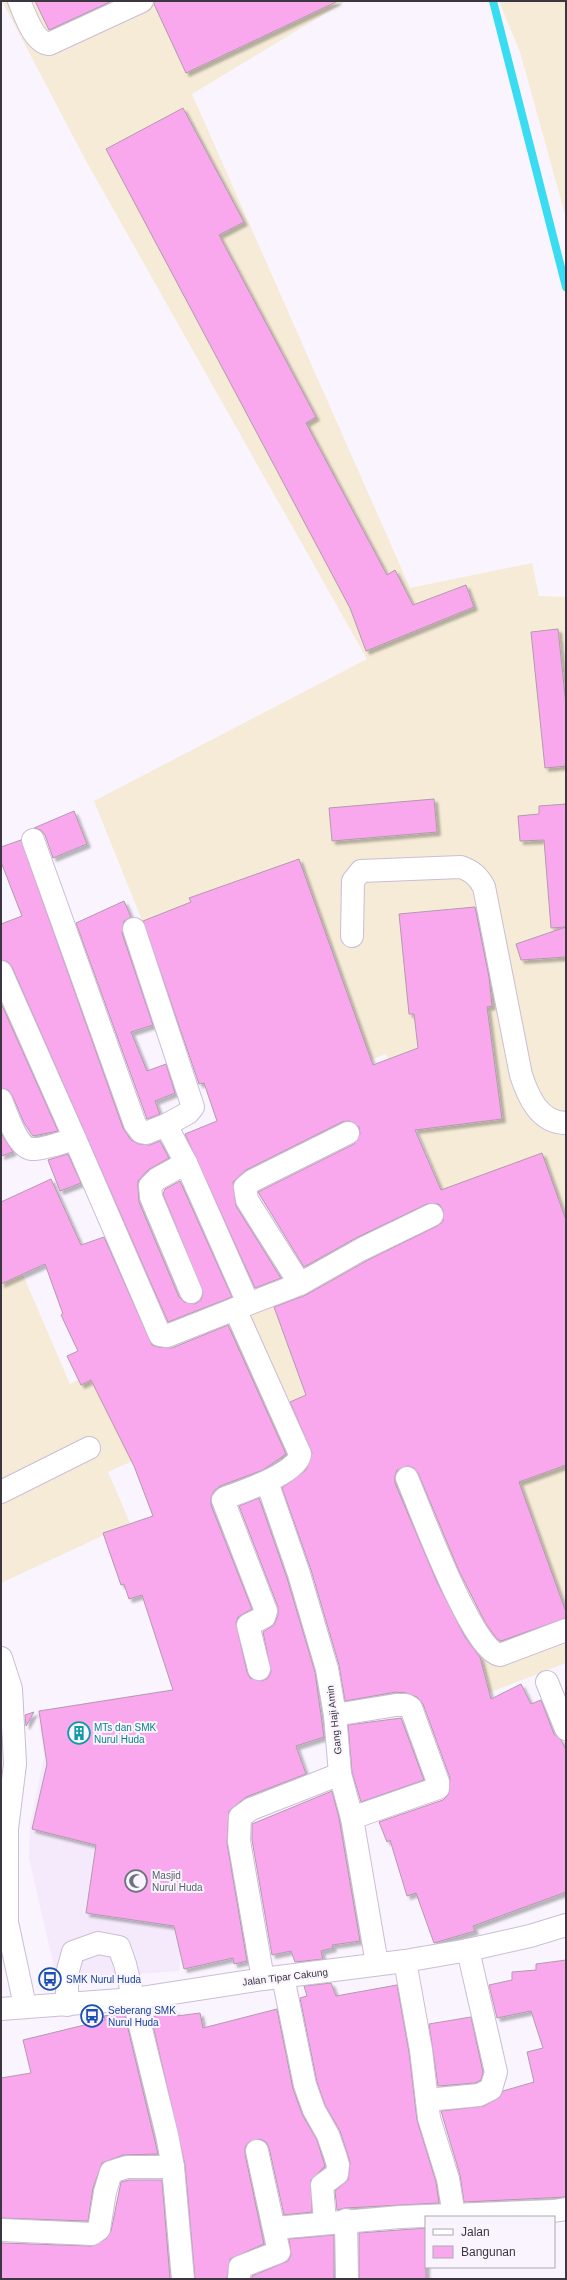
<svg xmlns="http://www.w3.org/2000/svg" width="567" height="2280" viewBox="0 0 567 2280" font-family="Helvetica,sans-serif">
	<style>
		.industrial { fill: #f5ebd6 }
		.built { fill: #f5e9fc }
		.lines { fill: none; stroke-linecap: round; stroke-linejoin: round }
		.stream { stroke: #3adcf1; stroke-width: 8 }
		.building { fill: #faa8ed; stroke: #b19aad; filter: url(#shadow) }
		.minor-casing { stroke: #ccbdd5; stroke-width: 24 }
		.minor { stroke: #fff; stroke-width: 22 }
		.labels { text-anchor: middle; dominant-baseline: central; stroke-width: 4; stroke-linejoin: round; paint-order: stroke }
		.street-label { font-size: 10px; fill: #3c3640; stroke: #faf4fe }
		.culture-label { font-size: 10px; fill: #0d838f; stroke: #faf4fe; text-anchor: start }
		.worship-label { font-size: 10px; fill: #5b616d; stroke: #faf4fe; text-anchor: start }
		.transit-label { font-size: 10px; fill: #164399; stroke: #faf4fe; text-anchor: start }
	</style>
	<defs>
		<filter id="shadow"><feDropShadow dx="3.5" dy="3.5" stdDeviation="1" flood-color="#0004"/></filter>
	</defs>
	<rect width="100%" height="100%" fill="#faf4fe"/>
	<!-- industrial -->
	<g class="industrial">
		<polygon points="2,1 346,1 192,94 410,588 532,563 539,596 566,597 566,1663 470,1700 303,1491 247,1410 108,1472 130,1523 1,1583 1,1224 70,1384 446,1201 386,1054 254,1102 170,990 94,801 367,659 85,159"/>
		<polygon points="499,1 566,1 566,218 520,52"/>
	</g>
	<!-- built -->
	<polygon class="built" points="172,1689 191,1822 179,1971 57,1980 29,1858 30,1825 44,1758 37,1711"/>
	<g class="lines">
		<!-- stream -->
		<polyline class="stream" points="493,1 566,287"/>
	</g>
	<!-- building -->
	<g class="building">
		<polygon points="35,1 112,1 49,30"/>
		<polygon points="154,1 338,1 186,73 154,4"/>
		<polygon points="183,108 244,222 219,235 316,417 306,423 387,575 395,570 413,605 466,585 474,607 366,651 350,608 106,149"/>
		<polygon points="558,629 566,705 566,766 545,768 531,632"/>
		<polygon points="434,799 437,832 332,841 329,808"/>
		<polygon points="566,804 566,927 551,928 544,840 520,841 518,816 539,814 539,806"/>
		<polygon points="74,811 87,844 53,858 45,835 41,830 34,828"/>
		<polygon points="21,840 123,1128 131,1140 139,1144 150,1145 160,1141 169,1158 148,1170 138,1181 138,1187 139,1202 179,1297 184,1302 195,1304 201,1300 203,1293 163,1194 165,1189 180,1181 232,1297 168,1322 12,967 8,962 1,960 1,924 22,916 1,862 1,847"/>
		<polygon points="299,859 373,1065 418,1048 414,1014 409,1014 399,914 475,907 489,977 492,1006 487,1007 502,1119 415,1130 441,1190 542,1153 566,1220 566,1465 519,1482 566,1612 566,1618 501,1641 497,1639 486,1624 459,1571 418,1473 414,1468 408,1466 397,1470 395,1476 395,1483 437,1582 465,1637 480,1657 491,1699 521,1684 531,1704 541,1700 554,1734 561,1740 566,1750 566,1892 473,1926 475,1931 434,1943 416,1893 407,1896 390,1840 387,1842 379,1822 443,1800 448,1795 450,1778 423,1704 417,1697 406,1693 396,1692 345,1701 339,1665 311,1570 282,1488 306,1470 312,1453 290,1402 306,1395 274,1307 306,1295 368,1260 437,1226 443,1222 443,1210 439,1204 427,1204 356,1238 304,1267 258,1192 354,1144 360,1134 359,1127 349,1121 342,1122 246,1170 233,1182 236,1206 281,1278 255,1288 185,1134 217,1121 204,1083 199,1084 143,921 191,902 189,898"/>
		<polygon points="124,901 131,917 124,921 122,933 153,1025 131,1032 147,1071 166,1064 175,1093 155,1101 160,1114 147,1119 76,923"/>
		<polygon points="566,927 566,957 521,960 516,944"/>
		<polygon points="1,1003 58,1131 33,1136 24,1123 12,1095 8,1090 1,1088"/>
		<polygon points="1,1133 13,1152 1,1156"/>
		<polygon points="68,1154 81,1183 60,1191 48,1160"/>
		<polygon points="51,1179 81,1245 104,1237 152,1345 158,1347 172,1348 228,1325 286,1454 263,1470 220,1486 214,1491 211,1498 211,1505 252,1609 238,1617 236,1623 247,1672 250,1678 262,1681 268,1678 271,1672 263,1632 274,1625 278,1615 278,1607 239,1506 259,1498 287,1578 315,1672 324,1737 296,1746 306,1774 246,1797 229,1811 227,1843 247,1961 234,1964 233,1958 184,1969 174,1926 86,1913 96,1845 32,1829 47,1764 39,1711 173,1690 142,1595 129,1599 124,1584 121,1585 103,1533 153,1516 134,1466 91,1380 81,1385 67,1356 78,1351 61,1315 63,1314 45,1264 1,1284 1,1202"/>
		<polygon points="34,1712 26,1726 25,1715"/>
		<polygon points="401,1718 424,1780 361,1802 352,1772 348,1725"/>
		<polygon points="332,1791 339,1818 360,1941 332,1945 333,1948 321,1951 323,1959 295,1962 291,1951 272,1955 252,1840 252,1824"/>
		<polygon points="566,1960 566,2197 464,2202 460,2175 441,2111 484,2106 500,2097 503,2091 534,2082 527,2052 543,2048 531,2011 497,2018 489,1985 512,1980 512,1972 536,1970 536,1964"/>
		<polygon points="331,1983 336,1996 397,1985 409,2052 417,2120 436,2182 439,2203 345,2208 337,2210 335,2191 348,2180 350,2162 340,2131 325,2105 317,2082 300,1998 307,1996 304,1986"/>
		<polygon points="277,2009 293,2089 303,2116 317,2140 325,2166 311,2180 312,2212 284,2215 269,2148 266,2142 260,2139 249,2142 245,2147 245,2154 264,2244 230,2259 227,2279 195,2279 185,2165 151,2017 176,2011 177,2016 200,2013 203,2028"/>
		<polygon points="124,2012 158,2154 123,2155 102,2163 93,2188 88,2221 1,2218 1,2078 31,2073 23,2040 105,2020 104,2016"/>
		<polygon points="471,2017 483,2072 481,2080 475,2083 438,2086 429,2024"/>
		<polygon points="129,2180 162,2180 170,2279 1,2279 1,2243 91,2246 106,2239 111,2231 121,2182"/>
		<polygon points="426,2228 426,2279 359,2279 359,2233"/>
		<polygon points="334,2235 334,2279 252,2279 252,2276 288,2261 291,2255 289,2239"/>
	</g>
	<g class="lines">
		<!-- minor casing -->
		<g class="minor-casing">
			<g id="minor">
				<path d="M 19,1 C 25,14 33,42 49,44 L 142,1"/>
				<polyline points="33,840 135,1124 141,1132 146,1133 166,1125 186,1163 248,1303"/>
				<polyline points="134,929 193,1107 188,1113 166,1125"/>
				<path d="M 352,936 L 353,881 L 361,871 L 461,867 C 472,871 478,876 484,887 L 521,1075 C 528,1096 539,1123 566,1123"/>
				<path d="M 1,972 L 75,1139 C 64,1142 42,1150 32,1149 C 17,1148 6,1112 1,1100"/>
				<polyline points="75,1139 160,1335 167,1336 235,1309"/>
				<polyline points="186,1163 157,1179 150,1186 151,1197 191,1292"/>
				<polyline points="300,1284 247,1200 245,1187 252,1181 348,1133"/>
				<path d="M 407,1478 C 419,1506 473,1653 500,1655 L 566,1630"/>
				<polyline points="267,1482 299,1574 327,1669 335,1715 340,1774 352,1818 377,1964"/>
				<polyline points="1,1492 89,1448"/>
				<polyline points="1,1658 11,1689 14,1744 15,1764 7,1829 7,1922"/>
				<path d="M 259,1669 L 248,1625 L 264,1617 L 266,1611 L 223,1500 L 225,1498 C 241,1492 299,1473 300,1454 L 235,1309 L 300,1284 L 362,1249 L 432,1215"/>
				<polyline points="547,1682 566,1729"/>
				<polyline points="335,1715 396,1705 406,1705 411,1708 438,1782 438,1788 352,1818"/>
				<polyline points="1,1909 7,1922 25,2006"/>
				<polyline points="405,1961 421,2050 429,2118 448,2179 454,2215"/>
				<polyline points="283,1977 305,2085 314,2110 328,2135 335,2155 338,2165 337,2174 322,2185 325,2222"/>
				<polyline points="263,1979 239,1841 240,1817 251,1809 340,1774"/>
				<polyline points="67,2005 67,1974 73,1952 98,1943 119,1947 125,1964 167,2135 173,2167 183,2279"/>
				<polyline points="1,2009 134,1999 263,1979 405,1961 468,1950 530,1936 566,1925"/>
				<polyline points="427,2100 479,2095 491,2089 496,2072 468,1950"/>
				<polyline points="346,2220 347,2279"/>
				<polyline points="275,2228 400,2217 554,2211 566,2209"/>
				<polyline points="1,2230 92,2234 99,2229 105,2192 111,2172 127,2167 173,2167"/>
				<polyline points="239,2279 240,2267 279,2252 257,2151"/>
			</g>
		</g>
		<!-- minor -->
		<use href="#minor" class="minor"/>
	</g>
	<!-- icons -->
	<defs>
		<g id="building-ring" transform="scale(1.15)"><circle r="9.5" fill="#faf4fe" stroke="#0f9aa8" stroke-width="1.5"/><path d="M-4-6H4V6H1V3H-1V6H-4ZM-2.5-4.3h1.7v1.8h-1.7ZM.8-4.3h1.7v1.8H.8ZM-2.5-1h1.7V.8h-1.7ZM.8-1h1.7V.8H.8Z" fill="#0f9aa8"/></g>
		<g id="mosque-ring" transform="scale(1.15)"><circle r="9.5" fill="#faf4fe" stroke="#6b7280" stroke-width="1.5"/><path d="M3.5-4.9A6 6 0 1 0 3.5 4.9A5 5 0 1 1 3.5-4.9Z" fill="#6b7280"/></g>
		<g id="bus-ring" transform="scale(1.15)"><circle r="9.5" fill="#faf4fe" stroke="#1a4fb4" stroke-width="1.5"/><path d="M-5-6H5V4H4V6H2V4H-2V6H-4V4H-5ZM-3.5-4V0h7V-4ZM-3.5 1.2v1.5H-2V1.2ZM2 1.2v1.5H3.5V1.2Z" fill="#1a4fb4"/></g>
	</defs>
	<g fill-rule="evenodd">
		<use href="#building-ring" x="79" y="1733"/>
		<use href="#mosque-ring" x="136" y="1881"/>
		<use href="#bus-ring" x="50" y="1979"/>
		<use href="#bus-ring" x="92" y="2016"/>
	</g>
	<g class="labels">
		<!-- street labels -->
		<g class="street-label">
			<text transform="translate(334 1720) rotate(-97)">Gang Haji Amin</text>
			<text transform="translate(285 1977) rotate(-7)">Jalan Tipar Cakung</text>
		</g>
		<!-- culture labels -->
		<g class="culture-label">
			<text x="94" y="1727">MTs dan SMK<tspan x="94" dy="12">Nurul Huda</tspan></text>
		</g>
		<!-- worship labels -->
		<g class="worship-label">
			<text x="152" y="1875">Masjid<tspan x="152" dy="12">Nurul Huda</tspan></text>
		</g>
		<!-- transit labels -->
		<g class="transit-label">
			<text x="66" y="1979">SMK Nurul Huda</text>
			<text x="108" y="2010">Seberang SMK<tspan x="108" dy="12">Nurul Huda</tspan></text>
		</g>
	</g>
	<!-- border -->
	<rect width="567" height="2280" fill="none" stroke="#3c3640" stroke-width="4"/>
	<!-- legend -->
	<rect x="425" y="2216" width="130" height="52" fill="#faf4fe" stroke="#aea8b2"/>
	<rect x="433" y="2229" width="20" height="6" fill="#ffffff" stroke="#aea8b2"/>
	<text x="461" y="2236" font-size="12" fill="#3c3640">Jalan</text>
	<rect x="433" y="2246" width="20" height="12" fill="#faa8ed" stroke="#aea8b2"/>
	<text x="461" y="2256" font-size="12" fill="#3c3640">Bangunan</text>
</svg>
